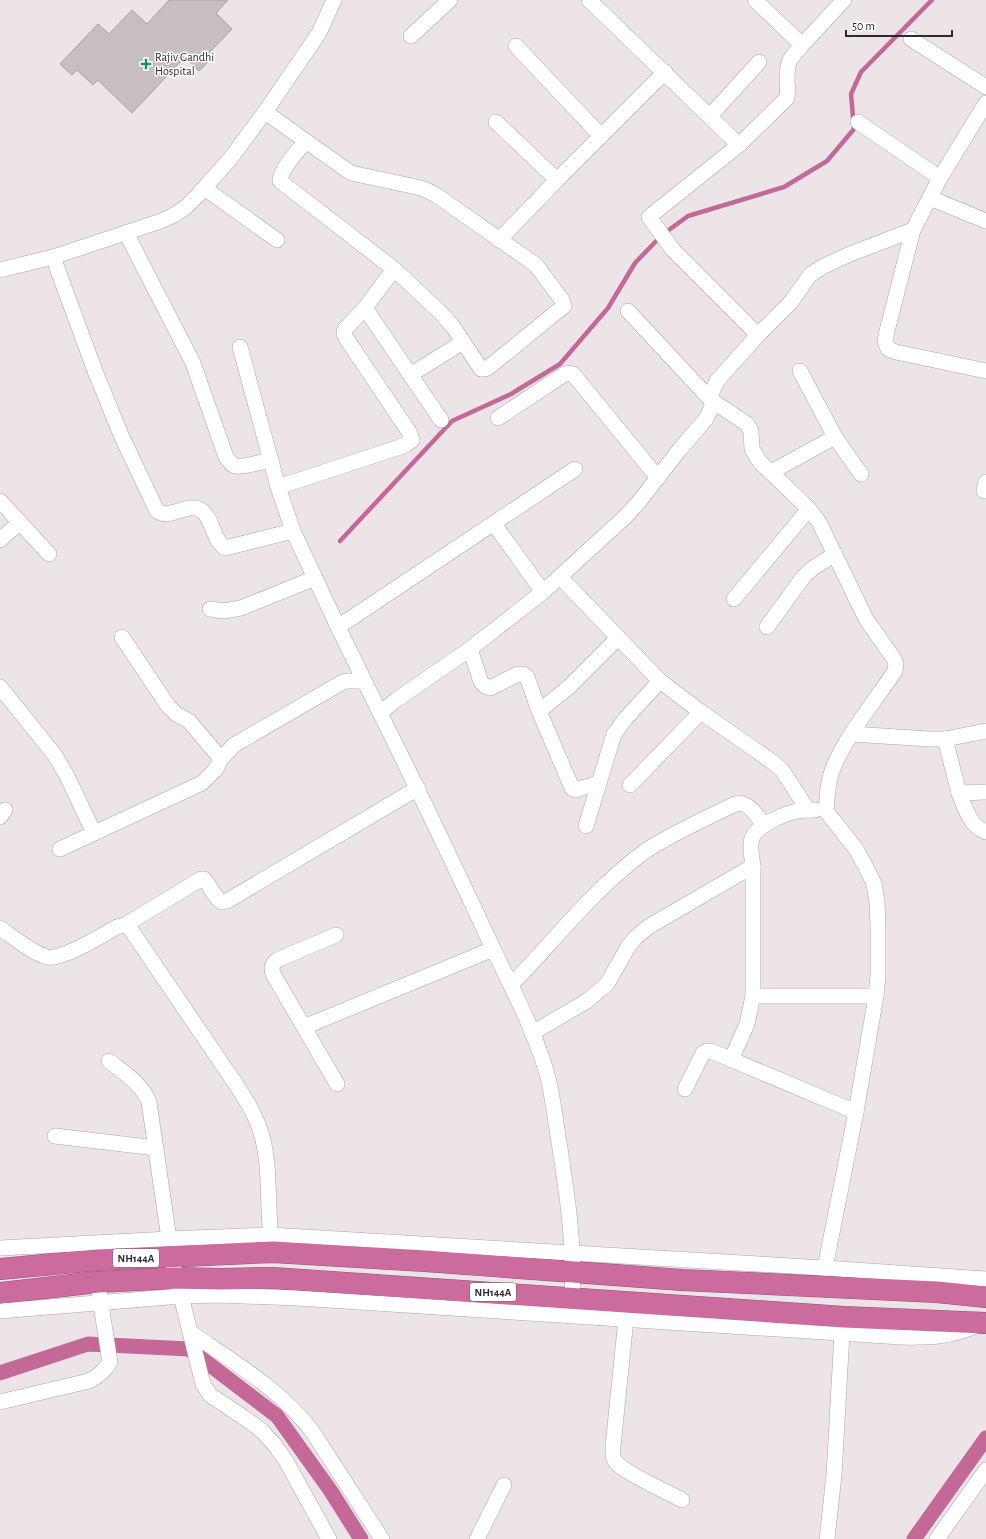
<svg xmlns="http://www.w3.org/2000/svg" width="986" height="1539" viewBox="0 0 986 1539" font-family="'Alegreya Sans',sans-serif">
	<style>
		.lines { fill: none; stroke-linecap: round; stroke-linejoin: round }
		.stream { stroke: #c36897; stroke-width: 4.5 }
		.canal { stroke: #c36897; stroke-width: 15 }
		.building { fill: #c6bec1; stroke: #a8a0a4 }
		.minor-casing { stroke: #aca4a8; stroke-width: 16 }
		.highway-casing { stroke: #955476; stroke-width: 22 }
		.minor { stroke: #fff; stroke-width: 15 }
		.highway { stroke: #cc6b9e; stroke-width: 21 }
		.poi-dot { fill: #229070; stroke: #fff; stroke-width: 1.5 }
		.labels { text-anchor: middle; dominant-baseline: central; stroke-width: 3; stroke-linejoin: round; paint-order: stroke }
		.shield { fill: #fff; stroke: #6d6a6b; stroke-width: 1 }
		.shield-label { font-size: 11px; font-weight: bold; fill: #2e2a2c }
		.poi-label { font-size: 12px; fill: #2e2a2c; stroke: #fff; text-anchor: start }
	</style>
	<rect width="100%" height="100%" fill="#ede4e8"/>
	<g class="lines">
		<!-- stream -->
		<polyline class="stream" points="340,541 452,421 511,394 560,364 608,308 635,263 662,235 688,216 784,187 827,161 854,129 851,94 861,72 932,0"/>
		<!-- canal -->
		<g class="canal">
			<polyline points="0,1373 88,1344 189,1349 277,1416 330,1490 361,1539"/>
			<polyline points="914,1539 986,1438"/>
		</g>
	</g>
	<!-- building -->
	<polygon class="building" points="169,0 228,0 216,13 232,29 209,53 213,57 199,71 185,57 132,113 98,80 93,85 77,70 72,75 60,64 98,24 109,34 132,10 147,24"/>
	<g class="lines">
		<!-- minor casing -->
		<g class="minor-casing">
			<g id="minor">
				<path d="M 589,0 L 739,145 L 787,98 C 789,86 784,72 790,60 C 793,55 798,50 802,45 L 755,0"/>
				<polyline points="411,36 450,0"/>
				<polyline points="911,39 986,87"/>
				<polyline points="802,45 844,0"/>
				<polyline points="986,103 940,178 913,230 887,331 885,341 888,349 896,352 986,371"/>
				<polyline points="265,112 319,33 334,0"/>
				<polyline points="710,116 759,62"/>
				<polyline points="496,122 557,180 601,136 516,46"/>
				<polyline points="858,122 940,178"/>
				<polyline points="601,136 665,72"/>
				<path d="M 306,141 C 298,151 281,168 280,181 L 394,269"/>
				<polyline points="739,145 649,217 673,250 758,335"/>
				<polyline points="204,188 277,240"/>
				<polyline points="930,198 986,221"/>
				<path d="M 126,233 L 193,363 L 226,457 C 229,460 231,465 235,466 C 243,468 263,461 271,460"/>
				<polyline points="499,240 557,180"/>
				<path d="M 53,257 L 95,371 L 121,435 L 157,511 C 171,521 189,500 202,511 C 213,519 212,539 225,548 L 293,531 L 338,627 L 380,713"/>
				<polyline points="0,270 53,257 161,221 174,215 186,207 198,195 230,159 265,112 351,173 412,186 424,189 436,195 536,265 562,300 564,306 489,367 485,369 481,369 454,328 442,314 394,269 365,308 441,420"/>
				<path d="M 628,311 L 711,400 L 747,424 L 751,431 L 752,449 L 760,462 L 809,509 L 819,522 L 866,619 L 894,659 L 896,664 L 895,671 C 876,700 834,750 829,783 C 827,792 827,802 826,811 L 856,849 L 866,867 L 874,884 L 877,902 L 878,926 L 878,975 L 876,996 L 856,1112 L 825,1268"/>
				<polyline points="240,347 278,487 293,531"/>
				<polyline points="800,371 835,437"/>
				<polyline points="410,375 463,342"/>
				<polyline points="498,418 563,375 568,373 573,374 658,478"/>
				<polyline points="771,472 835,437 861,474"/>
				<polyline points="278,487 400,447 407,444 412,440 409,432 346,338 344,333 345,329 365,308"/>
				<polyline points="984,491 986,482"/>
				<polyline points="0,501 49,554"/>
				<polyline points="494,524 543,592"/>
				<polyline points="0,540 20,522"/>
				<polyline points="560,577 660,681 701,712 774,763 782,770 808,810"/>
				<polyline points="734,599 809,509"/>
				<polyline points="210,609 224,611 241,608 315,578"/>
				<polyline points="338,627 575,469"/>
				<polyline points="767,627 804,576 813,568 835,554"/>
				<polyline points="122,637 168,706 176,714 189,721 221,759"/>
				<polyline points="470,649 481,682 485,686 490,688 518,674 523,674 527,677 539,711 572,788 575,790 599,783"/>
				<polyline points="0,687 54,754 67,776 94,833"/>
				<polyline points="539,711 569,687 618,638"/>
				<polyline points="852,734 929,739 945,739 986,731"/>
				<polyline points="945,739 959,793 986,792"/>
				<polyline points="630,785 701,712"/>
				<path d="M 959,793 C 965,808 970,826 986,832"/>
				<polyline points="0,817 5,810"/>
				<polyline points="586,826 614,734 626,718 660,681"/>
				<polyline points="60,849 202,783 216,769 221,759 234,745 341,683 346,681 364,681"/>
				<path d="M 125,925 L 201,879 L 204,879 C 211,886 213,897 222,902 L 227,901 L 418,788"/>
				<path d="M 0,928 C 13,937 32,953 47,957 C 63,960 102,935 117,927 L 125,925 L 129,927 L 237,1086 C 246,1100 255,1114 260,1130 C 272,1164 266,1208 272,1244"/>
				<path d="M 336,935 L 277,960 C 272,964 271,967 273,974 L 337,1084"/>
				<path d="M 511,985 C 555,940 593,890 644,852 C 670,834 707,818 735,804 C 749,801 756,815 764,825"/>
				<polyline points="753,996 876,996"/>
				<polyline points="304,1027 493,949"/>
				<polyline points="532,1033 587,1001 607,984 628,947 636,937 648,927 753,866"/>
				<path d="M 731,1060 L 747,1024 L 753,996 L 753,866 C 752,857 749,847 752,838 C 757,825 784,814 797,811 C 803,810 809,810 815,810"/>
				<path d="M 109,1061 C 123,1072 142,1084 149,1102 L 169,1239"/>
				<polyline points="685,1089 703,1053 707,1051 711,1051 856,1112"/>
				<polyline points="55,1136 156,1148"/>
				<polyline points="0,1248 169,1239 270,1235 825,1268 986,1279"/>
				<polyline points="171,1256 203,1384 210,1395 249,1421 262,1431 274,1444 286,1461 329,1539"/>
				<path d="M 572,1298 C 575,1245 567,1194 559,1142 C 555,1119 553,1096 547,1074 C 534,1028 510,985 490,942 C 454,865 418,789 380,713 L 396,700 L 470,649 L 543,592 L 625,517 L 638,503 L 680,449 L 706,419 L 712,407 L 711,394 L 717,381 L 758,335 L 791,302 L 810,275 L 822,267 L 850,254 L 913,230"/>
				<path d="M 0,1311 L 181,1296 L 220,1295 L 297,1298 L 901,1337 C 931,1338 949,1337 978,1325"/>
				<path d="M 626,1319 L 613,1446 C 613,1451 612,1457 615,1461 C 622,1472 668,1492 682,1500"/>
				<path d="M 190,1332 C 233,1362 280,1389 312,1431 L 382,1539"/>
				<path d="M 0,1402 L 89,1381 C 99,1376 104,1371 110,1362 L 99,1292"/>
				<polyline points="477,1539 504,1485"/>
				<polyline points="827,1539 834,1475 842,1333"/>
				<polyline points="937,1539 986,1470"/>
			</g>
		</g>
		<!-- highway casing -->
		<g class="highway-casing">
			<g id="highway">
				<polyline points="0,1269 97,1260 273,1252 425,1261 682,1280 937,1292 986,1297"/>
				<polyline points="0,1293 98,1282 176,1278 221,1279 273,1278 844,1317 986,1323"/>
			</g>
		</g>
		<!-- minor -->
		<use href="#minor" class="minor"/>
		<!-- highway -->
		<use href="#highway" class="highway"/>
	</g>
	<!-- markers -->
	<path class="poi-dot" d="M144 58h4v4h4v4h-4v4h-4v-4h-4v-4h4z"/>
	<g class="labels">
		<!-- shield labels -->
		<g class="shield">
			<rect x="113" y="1249" width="46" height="18" rx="3"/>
			<rect x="470" y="1283" width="46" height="18" rx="3"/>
		</g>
		<g class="shield-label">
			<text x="136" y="1258">NH144A</text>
			<text x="493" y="1292">NH144A</text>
		</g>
		<!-- poi labels -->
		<g class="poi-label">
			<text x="155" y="57">Rajiv Gandhi<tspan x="155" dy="14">Hospital</tspan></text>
		</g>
	</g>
	<!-- scale -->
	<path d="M846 30v6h106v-6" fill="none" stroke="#2e2a2c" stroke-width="2"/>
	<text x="852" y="30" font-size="12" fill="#2e2a2c" stroke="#ffffff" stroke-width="3" paint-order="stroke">50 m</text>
</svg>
